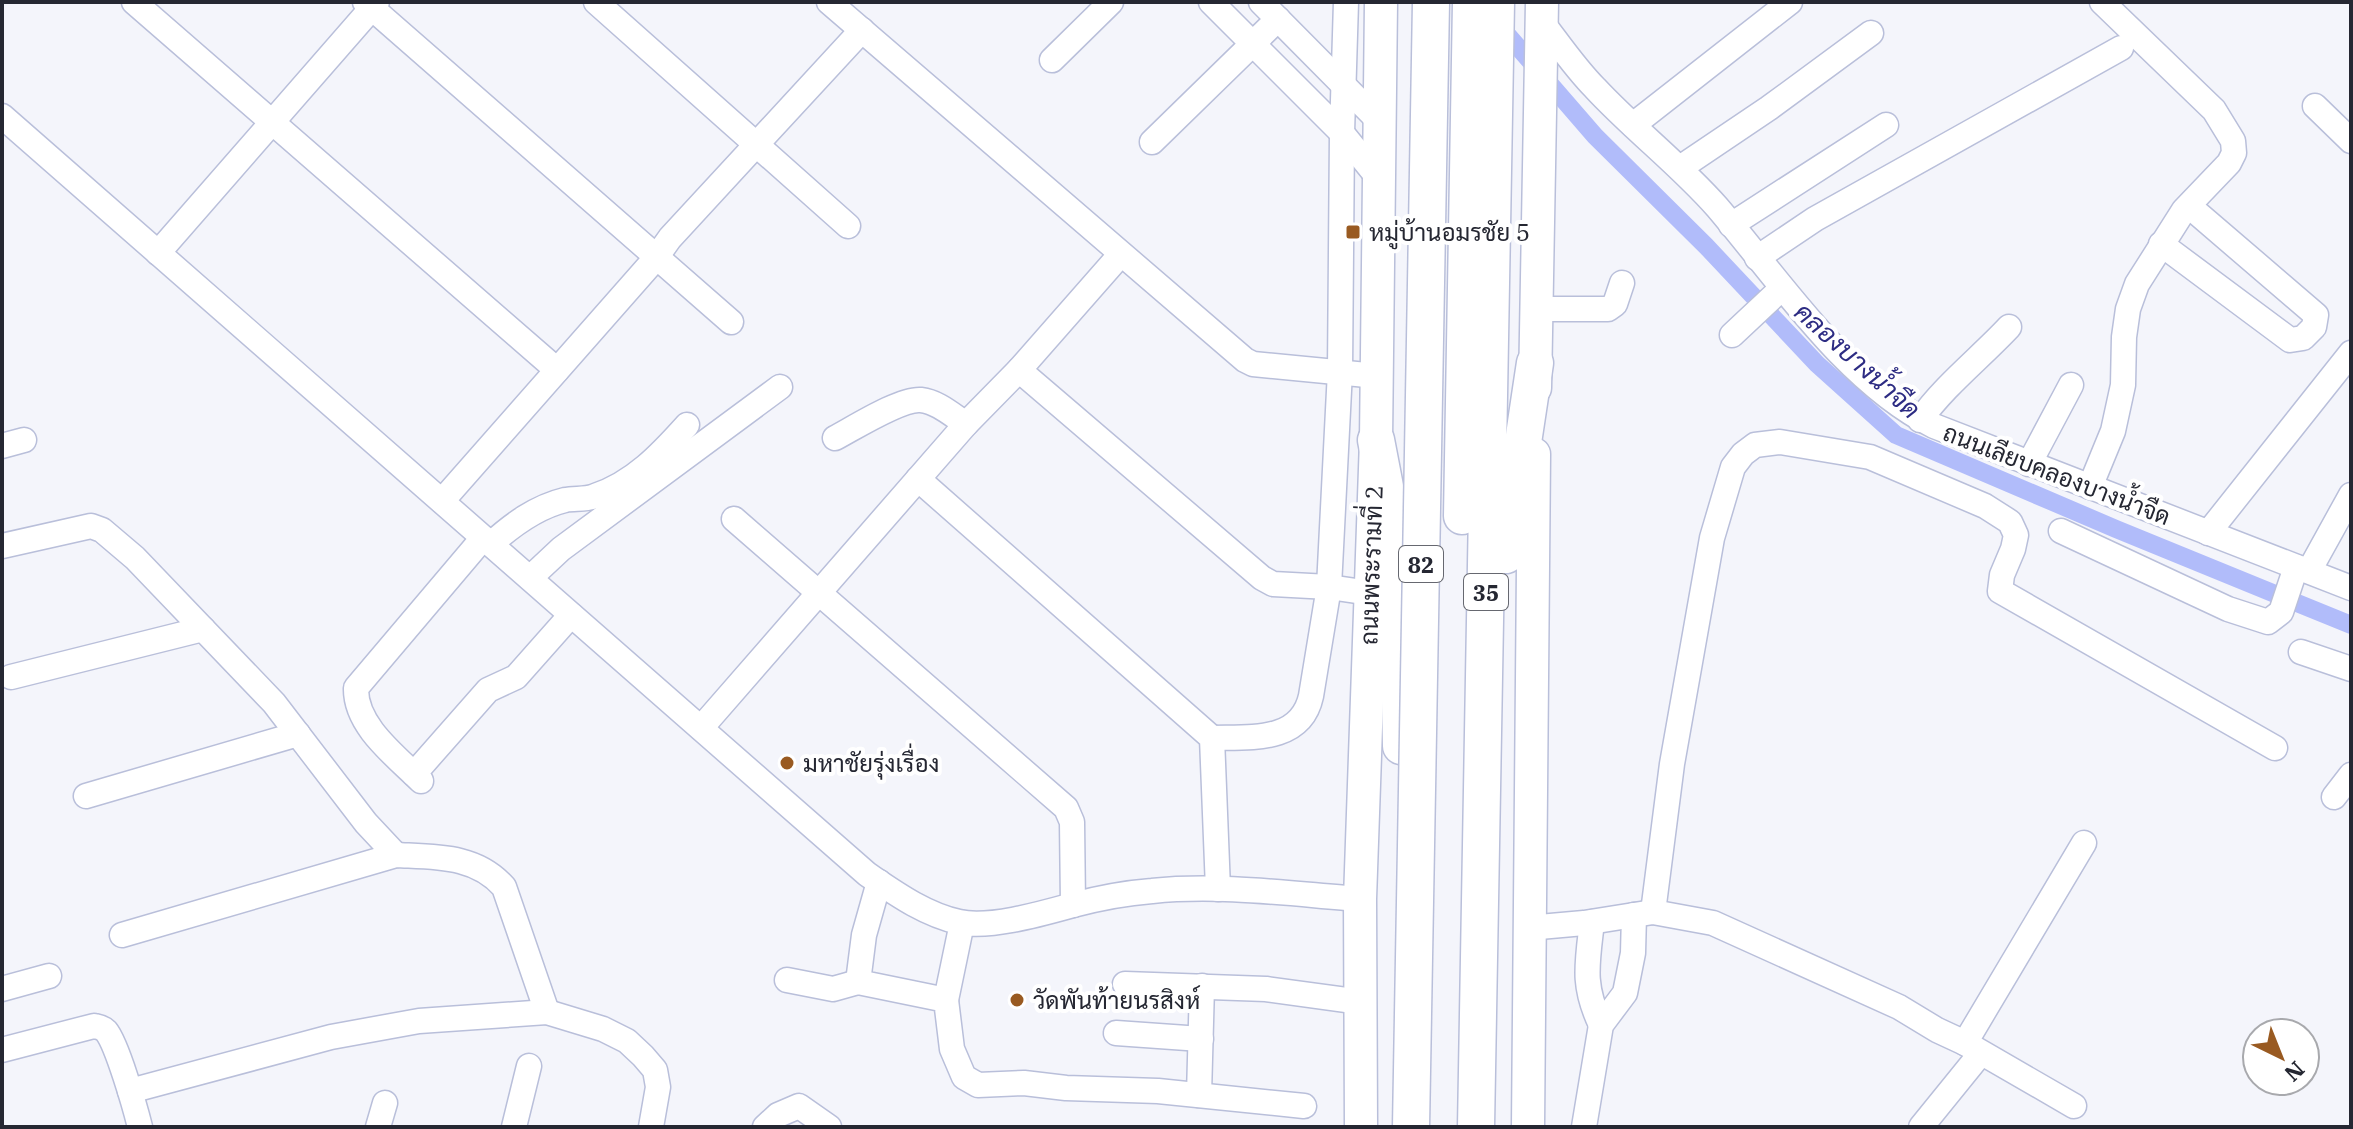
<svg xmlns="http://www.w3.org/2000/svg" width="2353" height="1129" viewBox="0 0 2353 1129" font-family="'IBM Plex Serif',Sarabun,serif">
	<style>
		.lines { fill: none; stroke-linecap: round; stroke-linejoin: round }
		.canal { stroke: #b1bcfa; stroke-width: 18 }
		.minor-casing { stroke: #b9bfda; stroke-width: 27 }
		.major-casing { stroke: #b9bfda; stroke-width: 35 }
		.highway-casing { stroke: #b9bfda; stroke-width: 39 }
		.minor { stroke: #fff; stroke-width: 24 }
		.major { stroke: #fff; stroke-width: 32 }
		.highway { stroke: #fff; stroke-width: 36 }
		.highway-bridge-casing { stroke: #b9bfda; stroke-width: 39; stroke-linecap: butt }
		.highway-bridge { stroke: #fff; stroke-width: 36 }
		.poi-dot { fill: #995a21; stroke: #fff; stroke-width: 3 }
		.labels { text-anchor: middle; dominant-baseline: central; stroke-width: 8; stroke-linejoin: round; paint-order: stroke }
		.shield { fill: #fff; stroke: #666870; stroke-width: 2 }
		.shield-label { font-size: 22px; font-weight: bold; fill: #252732 }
		.poi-label { font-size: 24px; fill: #252732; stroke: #fff; text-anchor: start }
		.street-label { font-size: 24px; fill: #252732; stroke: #fff }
		.water-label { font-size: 26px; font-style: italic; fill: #2d2c83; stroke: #fff }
	</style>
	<rect width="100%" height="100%" fill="#f4f5fb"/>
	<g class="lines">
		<!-- canal -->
		<polyline class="canal" points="1498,24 1595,136 1706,246 1817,364 1896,435 2116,529 2351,625"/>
		<!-- minor casing -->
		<g class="minor-casing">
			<g id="minor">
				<polyline points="134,2 557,370"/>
				<polyline points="365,2 731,322"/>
				<polyline points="596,2 848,226"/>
				<polyline points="829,2 1245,360 1253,364 1377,376"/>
				<polyline points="1211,2 1342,133 1380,180"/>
				<polyline points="1261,2 1380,122"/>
				<path d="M 1542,22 C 1559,44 1575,68 1595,88 C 1634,130 1679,164 1717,207 C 1780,281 1846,382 1934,426 L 2351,588"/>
				<polyline points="1052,60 1111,2"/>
				<polyline points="2315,106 2351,141"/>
				<path d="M 2,116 L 867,874 C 895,893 924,914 959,922 C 989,929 1044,913 1073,905 C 1099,898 1126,893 1152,891 C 1220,884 1292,894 1360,899"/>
				<polyline points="1633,125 1790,2"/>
				<polyline points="1152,142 1278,19"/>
				<polyline points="1680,168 1769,108 1871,33"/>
				<polyline points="1731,225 1886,125"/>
				<polyline points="2161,244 2290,340 2303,338 2314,327 2316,315 2189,206"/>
				<polyline points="158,253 377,2"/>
				<polyline points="1757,258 1815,219 2121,48"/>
				<polyline points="1535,309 1608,309 1615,304 1622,283"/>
				<polyline points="1732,335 1781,289"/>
				<polyline points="1019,370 1262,578 1273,584 1329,587 1370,593"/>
				<path d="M 1920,420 C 1945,385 1980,358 2009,327"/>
				<path d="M 835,438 C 854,428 901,398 921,400 C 938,402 952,415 966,424"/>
				<polyline points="2,446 24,440"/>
				<polyline points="2029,464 2071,385"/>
				<polyline points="918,479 1212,738 1218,889"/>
				<polyline points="2090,487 2113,431 2123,385 2124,337 2128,309 2137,284 2184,210 2229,163 2234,153 2233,141 2214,110 2102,2"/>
				<polyline points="442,501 655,259 670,238 862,30"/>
				<polyline points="734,519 1066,808 1072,822 1073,905"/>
				<polyline points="2061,531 2228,609 2268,622 2281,612 2296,567"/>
				<polyline points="2208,533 2351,353"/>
				<path d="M 491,544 C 512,525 536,507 565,500 C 575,498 586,500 595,496 C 634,483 661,454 687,425"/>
				<polyline points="2,546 91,526 102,530 135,558 274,703 366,823 396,855"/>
				<polyline points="2309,571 2351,495"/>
				<polyline points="530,578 561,549 780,387"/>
				<polyline points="2301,652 2351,669"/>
				<polyline points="11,677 203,629"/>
				<polyline points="701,728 966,424 1019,370 1120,255"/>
				<path d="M 1212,738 C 1250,737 1301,743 1311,696 L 1329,587 L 1340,371 L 1342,133 L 1346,2"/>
				<polyline points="414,774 488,690 516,677 571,615"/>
				<path d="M 421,781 C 396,756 355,726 356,688 L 483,538"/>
				<polyline points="86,796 298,734"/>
				<polyline points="2334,797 2351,775"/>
				<polyline points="879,882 864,935 858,982 946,1000 952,1049 964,1077 978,1085 1024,1083 1066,1088 1158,1091 1304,1106"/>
				<polyline points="1653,912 1672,764 1712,538 1733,467 1743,454 1755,445 1780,442 1870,457 1985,506 2010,522 2016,535 2013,549 2002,575 2000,591 2275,748"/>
				<path d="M 1592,922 C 1587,965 1582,985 1601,1025"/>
				<polyline points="1528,928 1584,923 1653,912 1713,923 1899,1007 1937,1030 1965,1043 2084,843"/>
				<path d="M 122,935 L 396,855 C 436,857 476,855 504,887 L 547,1012"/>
				<polyline points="787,980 833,989 858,982"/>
				<polyline points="1125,984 1266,989 1361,1002"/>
				<polyline points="2,989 49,976"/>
				<polyline points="946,1000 962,923"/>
				<polyline points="1116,1033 1201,1039"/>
				<polyline points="1965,1043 2074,1106"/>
				<path d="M 2,1050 L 94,1026 C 99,1027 102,1027 106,1031 C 117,1044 135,1107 140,1127"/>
				<polyline points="130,1091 331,1037 419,1021 547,1012 603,1029 627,1041 643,1056 655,1070 658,1087 651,1127"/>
				<polyline points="1199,1095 1202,986"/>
				<polyline points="378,1127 385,1103"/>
				<polyline points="514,1127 529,1066"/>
				<polyline points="765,1127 778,1115 799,1106 829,1127"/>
				<polyline points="1584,1127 1601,1025 1625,993 1633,953 1634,915"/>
				<polyline points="1921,1127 1981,1053"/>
			</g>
		</g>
		<!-- major casing -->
		<g class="major-casing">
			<g id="major">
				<polyline points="1535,388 1542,2"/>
				<polyline points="1361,1127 1360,899 1376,440 1381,2"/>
				<polyline points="1528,1127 1534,454"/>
			</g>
		</g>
		<!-- highway casing -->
		<g class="highway-casing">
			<g id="highway">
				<polyline points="1376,440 1397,549 1401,746"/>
				<polyline points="1462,516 1471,2"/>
				<polyline points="1506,555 1535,363"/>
				<polyline points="1476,1127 1496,2"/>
			</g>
		</g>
		<!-- minor -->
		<use href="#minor" class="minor"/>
		<!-- major -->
		<use href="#major" class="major"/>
		<!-- highway -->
		<use href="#highway" class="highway"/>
		<!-- highway-bridge casing -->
		<g class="highway-bridge-casing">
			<polyline id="highway-bridge" points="1411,1127 1431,2"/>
		</g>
		<!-- highway-bridge -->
		<use href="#highway-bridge" class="highway-bridge"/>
	</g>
	<!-- markers -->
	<g class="poi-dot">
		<rect x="1345" y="224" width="16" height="16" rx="4"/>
		<circle cx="787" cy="763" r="8"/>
		<circle cx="1017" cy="1000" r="8"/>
	</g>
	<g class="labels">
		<!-- shield labels -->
		<g class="shield">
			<rect x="1399" y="546" width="44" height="36" rx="6"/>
			<rect x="1464" y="574" width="44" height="36" rx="6"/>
		</g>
		<g class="shield-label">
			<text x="1421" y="564">82</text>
			<text x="1486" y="592">35</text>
		</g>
		<!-- poi labels -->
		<g class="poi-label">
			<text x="1369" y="232">หมู่บ้านอมรชัย 5</text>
			<text x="803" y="763">มหาชัยรุ่งเรื่อง</text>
			<text x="1033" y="1000">วัดพันท้ายนรสิงห์</text>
		</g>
		<!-- street labels -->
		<g class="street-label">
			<text transform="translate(2057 474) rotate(21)">ถนนเลียบคลองบางน้ำจืด</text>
			<text transform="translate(1371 565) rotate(-88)">ถนนพระรามที่ 2</text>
		</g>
		<!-- water labels -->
		<g class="water-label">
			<text transform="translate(1858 360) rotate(42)">คลองบางน้ำจืด</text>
		</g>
	</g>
	<!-- border -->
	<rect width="2353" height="1129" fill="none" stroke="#252732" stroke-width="8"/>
	<!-- north arrow -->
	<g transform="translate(2281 1057) rotate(137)"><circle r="38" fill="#ffffff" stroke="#a8a9ad" stroke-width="2"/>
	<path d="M0-6L14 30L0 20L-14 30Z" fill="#995a21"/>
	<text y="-12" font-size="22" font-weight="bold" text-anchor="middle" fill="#252732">N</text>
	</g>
</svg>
